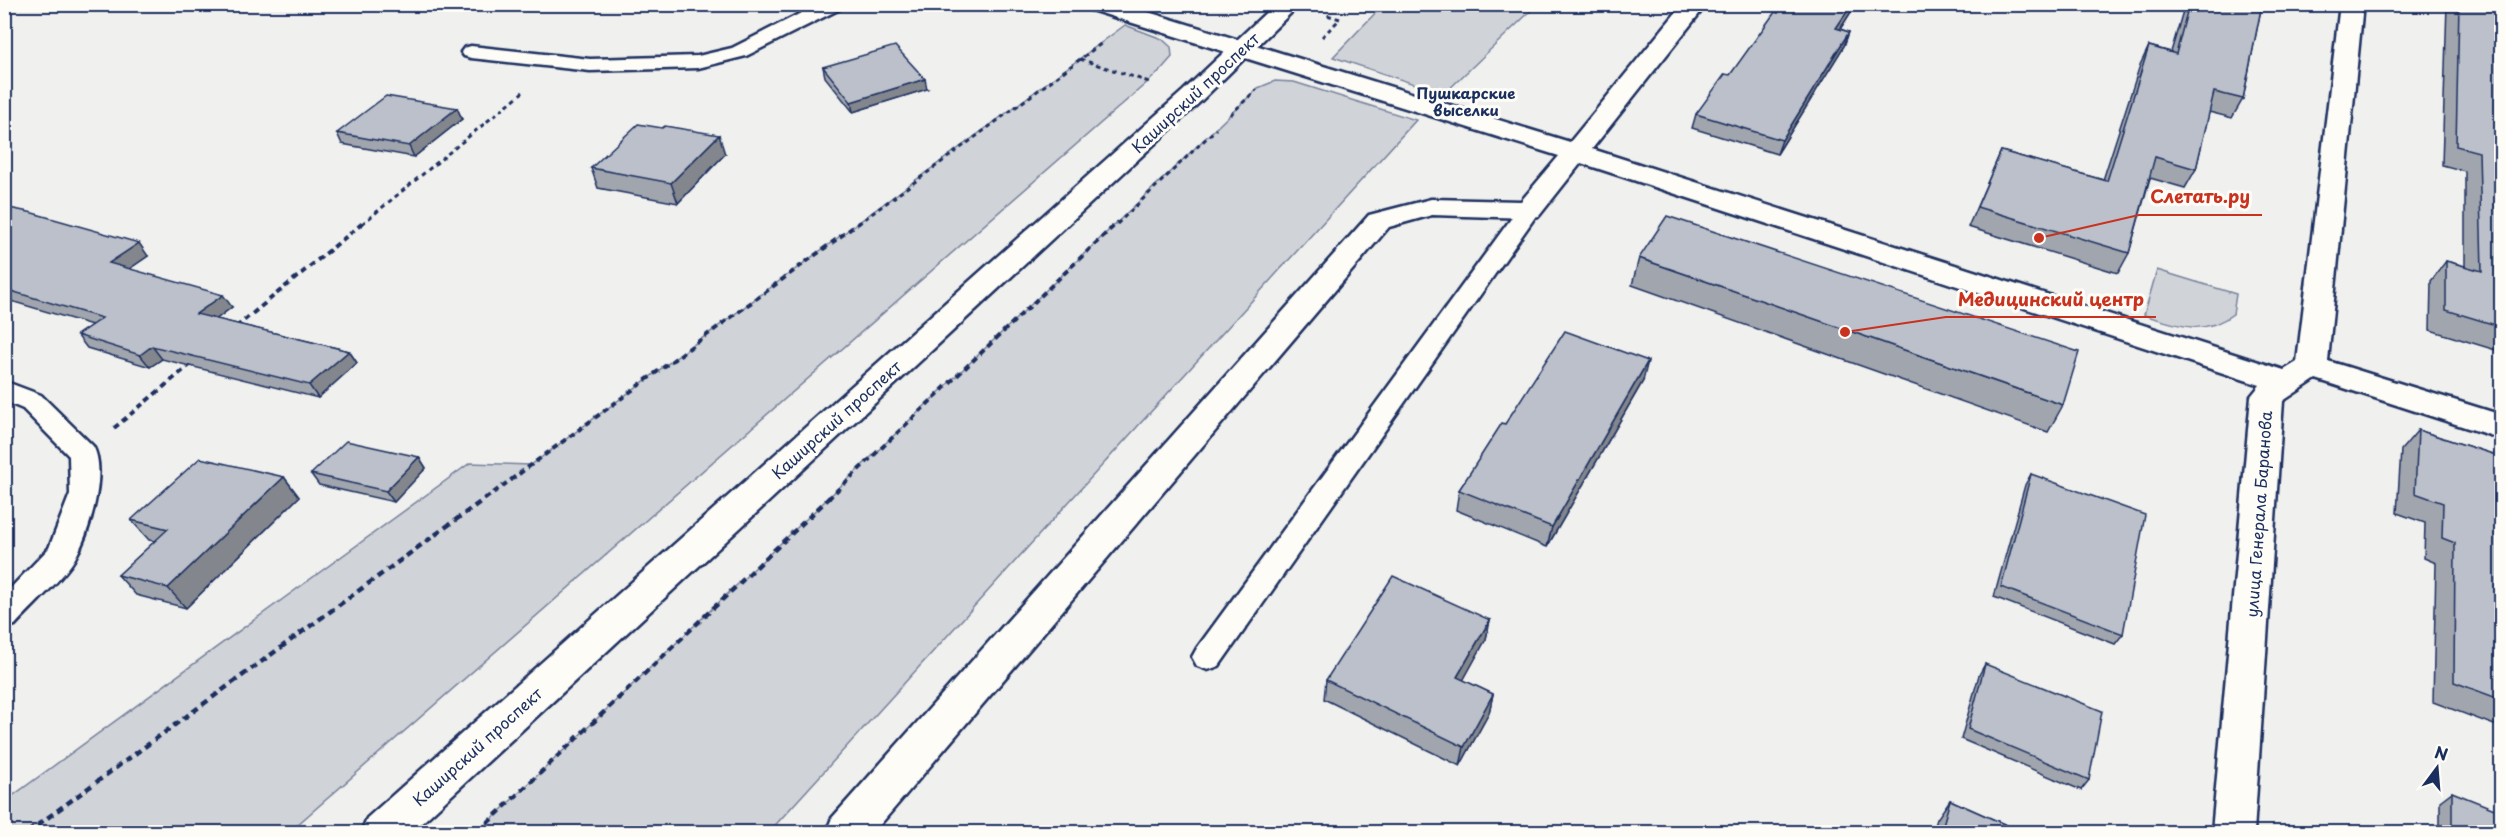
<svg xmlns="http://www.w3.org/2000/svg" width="2506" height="837" viewBox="0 0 2506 837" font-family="'Playpen Sans',sans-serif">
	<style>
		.green { fill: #d0d3d8; stroke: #76819b; stroke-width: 1.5 }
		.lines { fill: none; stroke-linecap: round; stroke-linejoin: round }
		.lane-casing { stroke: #1b2f5e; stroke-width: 5 }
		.street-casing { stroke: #1b2f5e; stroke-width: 5 }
		.primary-casing { stroke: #1b2f5e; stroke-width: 5 }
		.path-far2 { stroke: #1b2f5e; stroke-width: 3; stroke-dasharray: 4.5 4; stroke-linecap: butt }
		.path-far1 { stroke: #1b2f5e; stroke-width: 4; stroke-dasharray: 6 4.5; stroke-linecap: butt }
		.path { stroke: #1b2f5e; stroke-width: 4.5; stroke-dasharray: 7 5; stroke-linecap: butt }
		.lane { fill: #fdfcf7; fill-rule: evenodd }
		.street { fill: #fdfcf7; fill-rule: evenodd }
		.primary { fill: #fdfcf7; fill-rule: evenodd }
		.wall { fill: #a1a5ae; stroke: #1b2f5e; stroke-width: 1.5 }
		.shaded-wall { fill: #83868d; stroke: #1b2f5e; stroke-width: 1.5 }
		.building { fill: #bbc0ca; stroke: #1b2f5e; stroke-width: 1.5 }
		.labels { text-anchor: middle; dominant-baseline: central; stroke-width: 6; stroke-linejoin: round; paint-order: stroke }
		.far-neighbourhood-label { font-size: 15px; font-weight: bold; fill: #1b2f5e; stroke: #fdfcf7 }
		.street-label { font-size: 16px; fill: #1b2f5e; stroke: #fdfcf7 }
		.leader { fill: none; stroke: #c8321e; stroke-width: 2 }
		.callout-dot { fill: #c8321e; stroke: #fdfcf7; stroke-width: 2 }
		.callout-label { font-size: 18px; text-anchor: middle; font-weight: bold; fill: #c8321e; stroke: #fdfcf7; stroke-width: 6; stroke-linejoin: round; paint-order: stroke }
	</style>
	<rect width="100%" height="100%" fill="#f0f0ee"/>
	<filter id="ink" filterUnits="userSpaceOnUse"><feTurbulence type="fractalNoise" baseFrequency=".0167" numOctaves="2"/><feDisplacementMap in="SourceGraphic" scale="12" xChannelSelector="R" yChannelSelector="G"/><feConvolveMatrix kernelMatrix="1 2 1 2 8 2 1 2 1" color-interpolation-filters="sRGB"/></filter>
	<g filter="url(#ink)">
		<!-- green -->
		<g class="green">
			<polygon points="1383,5 1383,4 1537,5 1444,94 1333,57"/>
			<polygon points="1125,25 1162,39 1171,47 1172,57 1158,73 289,832 5,832 5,797 8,799 470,463 531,465"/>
			<polygon points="1275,81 1294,82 1416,120 769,832 478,832 1258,88"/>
			<path d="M 2157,270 L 2236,294 L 2233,314 C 2203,337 2177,325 2144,315 Z"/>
		</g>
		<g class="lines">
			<!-- lane casing -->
			<g class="lane-casing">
				<g id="lane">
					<polygon points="819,4 844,4 842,8 746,56 698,68 590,71 471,58 464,56 461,52 464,48 471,46 590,59 698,56 732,48"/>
					<polygon points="1529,203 1537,205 1540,210 1219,666 1208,670 1197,666 1192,657 1197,648 1521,205"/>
					<path d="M 4,381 L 41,395 L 93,446 C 108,472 89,535 74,560 C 61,581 32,606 15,625 L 4,628 L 4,595 L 49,548 L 70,494 L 69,456 L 23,409 L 4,401 Z"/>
				</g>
			</g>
			<!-- street casing -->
			<g class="street-casing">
				<polygon id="street" points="1085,4 1122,4 1570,142 1683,4 1707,4 1592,149 2284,370 2297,362 2340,4 2363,4 2328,361 2502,415 2502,439 2316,379 2283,401 2254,832 2212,832 2251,396 2260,385 1581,163 1539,216 1529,218 1432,215 1389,227 874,832 826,832 832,818 1369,215 1431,199 1521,201 1559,156 1088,9"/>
			</g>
			<!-- primary casing -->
			<g class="primary-casing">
				<polygon id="primary" points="1275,4 1300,4 1201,101 412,832 361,832 367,818 1183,91"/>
			</g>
			<!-- path-far2 -->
			<g class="path-far2">
				<polyline points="1322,37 1340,19 1324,14"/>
				<polyline points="1080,59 1152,83"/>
				<polyline points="1230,115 1257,89"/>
				<polyline points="362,224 523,92"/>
				<polyline points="858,224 1102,43"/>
				<polyline points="1117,224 1216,129"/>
			</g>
			<!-- path-far1 -->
			<g class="path-far1">
				<polyline points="236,327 364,222"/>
				<polyline points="114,428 191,364"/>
				<polyline points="485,499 860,222"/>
				<polyline points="828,499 1118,222"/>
			</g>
			<!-- path -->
			<g class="path">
				<polyline points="28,832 487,497"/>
				<polyline points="478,832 830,497"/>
			</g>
			<!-- lane -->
			<use href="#lane" class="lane"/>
			<!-- street -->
			<use href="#street" class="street"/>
			<!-- primary -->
			<use href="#primary" class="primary"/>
		</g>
		<!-- wall -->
		<g class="wall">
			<polygon points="1785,4 1856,4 1840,29 1849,32 1844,46 1777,154 1692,128 1696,114 1730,75"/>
			<polygon points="2185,4 2262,4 2243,99 2232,118 2209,112 2196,169 2185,188 2150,178 2129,253 2118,273 1968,227 2001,151 2103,180 2140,65 2149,46 2171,52"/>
			<polygon points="2447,4 2502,4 2502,352 2430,330 2431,281 2446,261 2465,266 2465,171 2442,165"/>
			<polygon points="823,67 927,89 853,112 825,77"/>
			<polygon points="457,108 462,119 414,157 342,144 337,133"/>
			<polygon points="725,154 678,203 598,188 591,168"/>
			<polygon points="4,207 148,256 129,269 232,307 216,319 349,351 357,363 318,398 162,359 150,367 87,348 77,335 92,325 4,299"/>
			<polygon points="1639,258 2063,405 2048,432 1632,285"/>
			<polygon points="1643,381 1547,547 1456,510 1459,490 1505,424"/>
			<polygon points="2418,430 2502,457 2502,728 2433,702 2436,563 2424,558 2425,523 2397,513 2401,450"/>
			<polygon points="419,457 426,468 394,502 319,485 311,474"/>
			<polygon points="2031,474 2123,634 2115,644 1994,597 2025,485"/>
			<polygon points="284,477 299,497 186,608 136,595 118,575 155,541 149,540 131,520"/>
			<polygon points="1490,620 1486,639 1463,680 1493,694 1489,713 1460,766 1324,699 1326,680"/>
			<polygon points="1985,664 2089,780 2081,790 1961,739 1979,675"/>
			<polygon points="2452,792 2502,832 2440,832 2440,801"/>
			<polygon points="1950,800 2022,832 1933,832 1937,819"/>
		</g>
		<!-- shaded-wall -->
		<g class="shaded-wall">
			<polygon points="1852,4 1856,4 1832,42 1836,28"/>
			<polygon points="1849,32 1844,46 1777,154 1782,140"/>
			<polygon points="925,79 927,89 853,112 851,102"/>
			<polygon points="457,108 462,119 414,157 409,146"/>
			<polygon points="719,135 725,154 678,203 671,183"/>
			<polygon points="139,243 148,256 119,276 109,263"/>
			<polygon points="223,295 232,307 206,327 196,314"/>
			<polygon points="152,346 162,359 150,367 140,355"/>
			<polygon points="349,351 357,363 318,398 309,385"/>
			<polygon points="1648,361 1643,381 1547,547 1552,527"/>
			<polygon points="419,457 426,468 394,502 386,491"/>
			<polygon points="284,477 299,497 186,608 168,588"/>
			<polygon points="1490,620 1486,639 1454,697 1457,677"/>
			<polygon points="1493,694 1489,713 1460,766 1464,747"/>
		</g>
		<!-- building -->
		<g class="building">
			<polygon points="1785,4 1852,4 1836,28 1849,32 1782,140 1696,114 1725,74 1730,75 1775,12 1778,13"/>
			<polygon points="2189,4 2262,4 2243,99 2214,92 2196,169 2155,157 2129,253 1977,207 2001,151 2107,181 2149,46 2176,54"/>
			<polygon points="2459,4 2502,4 2502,327 2446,310 2446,261 2482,271 2479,152 2456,146"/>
			<polygon points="895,46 925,79 851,102 823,67"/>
			<polygon points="386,96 457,108 409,146 337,133"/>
			<polygon points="638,124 662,128 665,126 719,135 671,183 591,168"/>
			<polygon points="4,207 29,212 139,243 109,263 223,295 196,314 349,351 309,385 152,346 140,355 77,335 102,318 4,289"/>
			<polygon points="1667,216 2079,352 2063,405 1639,258"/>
			<polygon points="1565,331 1648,361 1552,527 1459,490 1502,423 1505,424"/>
			<polygon points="2418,430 2502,457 2502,700 2454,682 2455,543 2442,538 2443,503 2415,493"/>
			<polygon points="346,441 419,457 386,491 311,474"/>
			<polygon points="200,458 284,477 168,588 118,575 168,529 131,520"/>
			<polygon points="2031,474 2145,515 2123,634 2001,587"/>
			<polygon points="1393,576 1490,620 1457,677 1493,694 1464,747 1326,680"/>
			<polygon points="1985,664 2102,711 2089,780 1968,729"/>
			<polygon points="2452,792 2502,812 2502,832 2452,832"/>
			<polygon points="1950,800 2022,832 1941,832"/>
		</g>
	</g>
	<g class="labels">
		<!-- far-neighbourhood labels -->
		<g class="far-neighbourhood-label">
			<text x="1466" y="92">Пушкарские<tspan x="1466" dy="17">выселки</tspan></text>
		</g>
		<!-- street labels -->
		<g class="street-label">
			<text transform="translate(1195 92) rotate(-43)">Каширский проспект</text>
			<text transform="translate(836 419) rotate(-42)">Каширский проспект</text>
			<text transform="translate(2258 514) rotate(-86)">улица Генерала Баранова</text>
			<text transform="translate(477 746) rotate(-42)">Каширский проспект</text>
		</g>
	</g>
	<!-- callouts -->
	<path class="leader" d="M2039 238L2139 215H2262M1845 332L1946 317H2156"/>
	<g class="callout-dot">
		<circle cx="2039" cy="238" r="6"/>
		<circle cx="1845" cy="332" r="6"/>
	</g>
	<g class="callout-label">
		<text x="2200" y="203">Слетать.ру</text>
		<text x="2051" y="306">Медицинский центр</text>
	</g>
	<!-- margin -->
	<rect width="2506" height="837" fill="none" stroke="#fdfcf7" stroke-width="24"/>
	<rect x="12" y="12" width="2482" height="813" fill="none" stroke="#1b2f5e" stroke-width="2" filter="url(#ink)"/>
	<!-- north arrow -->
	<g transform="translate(2437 768) rotate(16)" stroke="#fdfcf7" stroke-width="4.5" paint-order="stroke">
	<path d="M0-4.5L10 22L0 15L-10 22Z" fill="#1b2f5e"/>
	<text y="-9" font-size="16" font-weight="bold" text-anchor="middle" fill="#1b2f5e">N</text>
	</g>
</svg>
